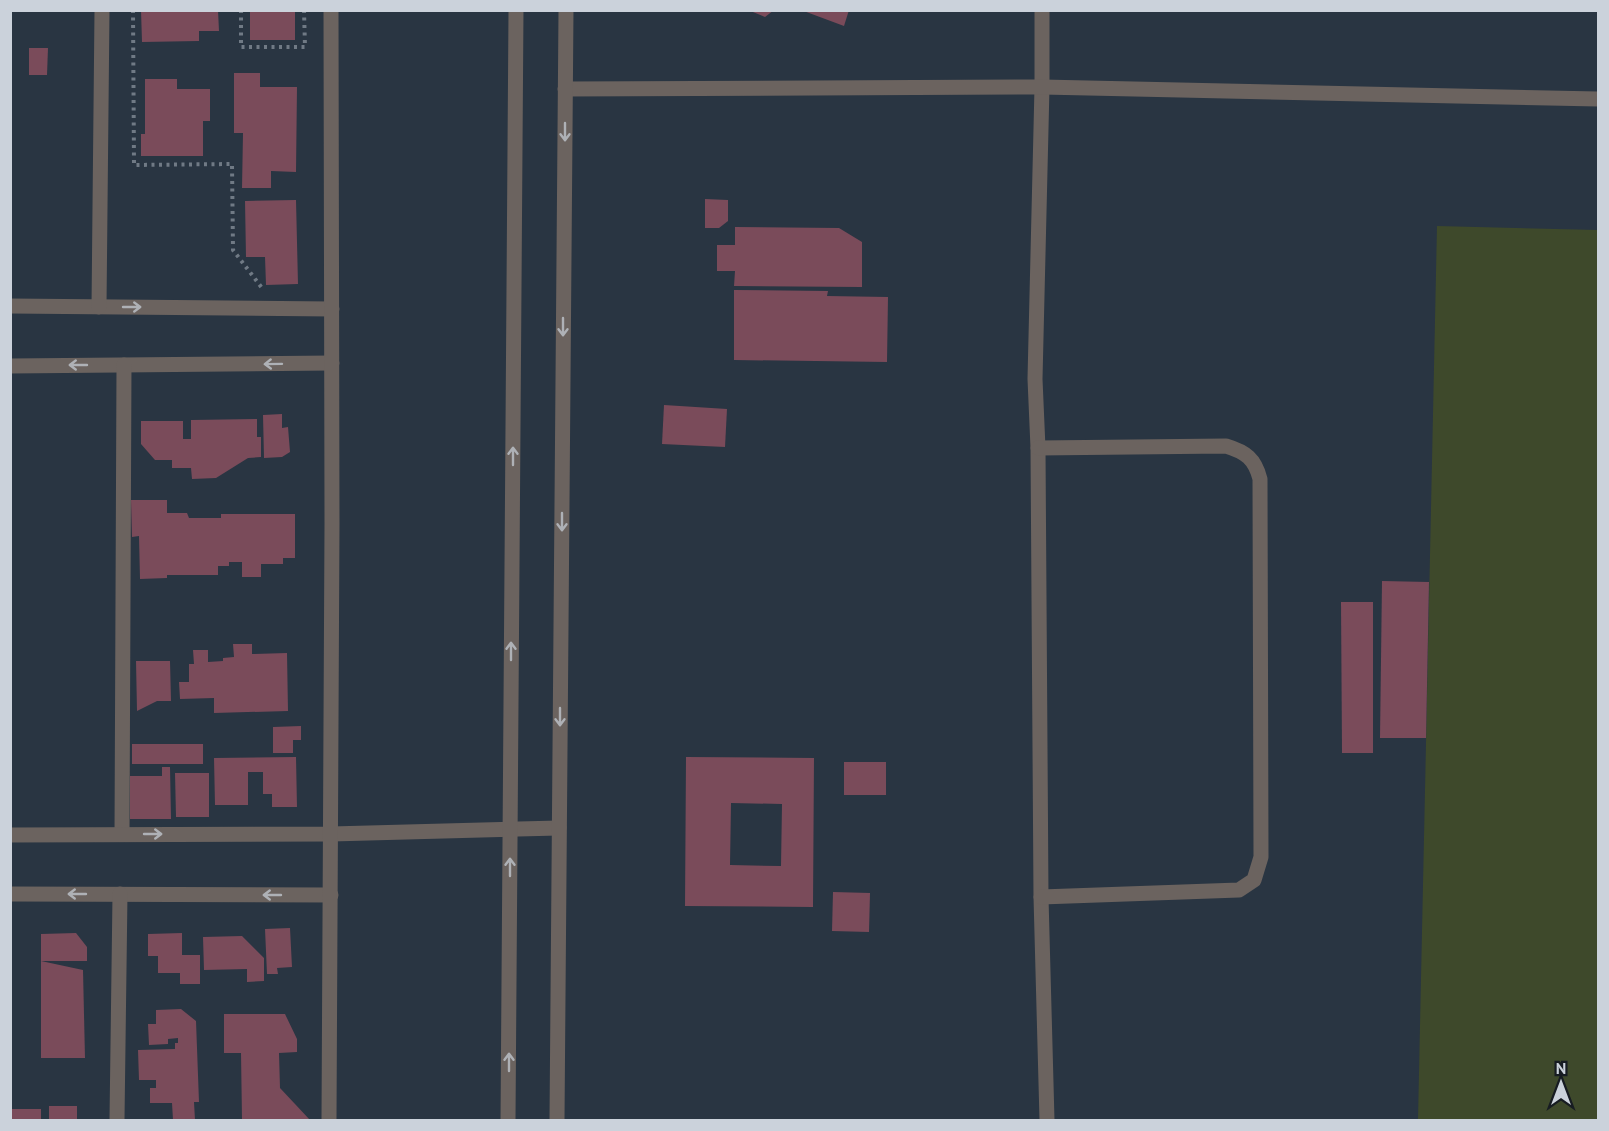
<svg xmlns="http://www.w3.org/2000/svg" width="1609" height="1131" viewBox="0 0 1609 1131" font-family="'PT Sans',sans-serif">
	<style>
		.green { fill: #3e492b }
		.building { fill: #7a4b5a; fill-rule: evenodd }
		.lines { fill: none; stroke-linecap: round; stroke-linejoin: round }
		.path { stroke: #707a85; stroke-width: 4; stroke-dasharray: 3 4.5; stroke-linecap: butt }
		.minor { stroke: #6b635f; stroke-width: 15 }
		.oneway { stroke: #aeb1b6 }
	</style>
	<rect width="100%" height="100%" fill="#293542"/>
	<!-- green -->
	<polygon class="green" points="1437,226 1598,230 1598,1120 1418,1120"/>
	<!-- building -->
	<g class="building">
		<polygon points="141,10 218,10 219,31 199,31 199,41 142,42"/>
		<rect x="250" y="10" width="45" height="30"/>
		<polygon points="748,10 774,10 765,17"/>
		<polygon points="801,10 849,10 844,26"/>
		<polygon points="29,48 48,48 47,75 29,75"/>
		<polygon points="234,73 260,73 260,87 297,87 296,172 271,171 271,188 242,188 243,133 234,133"/>
		<polygon points="145,79 177,79 177,89 210,89 210,121 203,121 203,156 141,156 141,134 145,134"/>
		<polygon points="705,199 728,200 728,221 719,228 705,228"/>
		<polygon points="296,200 298,284 266,285 265,257 246,257 245,201"/>
		<polygon points="735,227 839,228 862,242 862,287 734,286 735,271 717,271 717,245 735,245"/>
		<polygon points="734,290 828,291 827,296 888,297 887,362 734,360"/>
		<polygon points="664,405 727,409 725,447 662,444"/>
		<polygon points="282,414 282,428 288,427 290,452 282,457 264,458 263,415"/>
		<polygon points="257,419 257,437 261,437 261,457 248,458 216,478 192,479 191,468 172,468 172,460 155,460 141,444 141,421 183,421 183,439 191,439 191,420"/>
		<polygon points="131,500 167,500 167,513 187,513 189,518 221,518 221,514 295,514 295,558 283,558 283,564 261,564 261,577 242,577 242,562 229,562 229,566 218,566 218,575 167,575 167,578 140,579 139,536 132,537"/>
		<polygon points="1382,581 1429,582 1426,738 1380,738"/>
		<polygon points="1341,602 1373,602 1373,753 1342,753"/>
		<polygon points="233,644 252,644 252,654 287,653 288,711 214,713 214,698 180,699 179,682 189,682 189,664 194,664 193,650 208,650 208,662 223,661 223,658 234,657"/>
		<polygon points="136,661 170,661 171,701 157,701 137,711"/>
		<polygon points="301,726 301,740 293,740 293,753 273,753 273,727"/>
		<rect x="132" y="744" width="71" height="20"/>
		<polygon points="296,757 297,807 272,807 272,794 263,794 263,772 248,772 248,805 215,805 214,758"/>
		<path d="M 686,757 L 814,758 L 813,907 L 685,906 ZM 731,803 L 782,804 L 781,866 L 730,865 Z"/>
		<rect x="844" y="762" width="42" height="33"/>
		<polygon points="162,767 170,767 171,819 130,819 130,776 162,776"/>
		<polygon points="175,773 209,773 209,817 176,817"/>
		<polygon points="833,892 870,893 869,932 832,931"/>
		<polygon points="290,928 292,967 277,968 278,974 267,974 265,929"/>
		<polygon points="76,933 87,947 87,961 41,961 41,934"/>
		<polygon points="182,933 182,955 200,955 200,984 180,984 180,973 158,973 158,956 148,956 148,934"/>
		<polygon points="242,936 264,958 264,981 247,982 247,969 204,970 203,937"/>
		<polygon points="41,961 83,970 85,1058 41,1058"/>
		<polygon points="181,1009 196,1021 199,1102 194,1102 195,1120 173,1120 172,1103 150,1103 150,1088 156,1088 156,1080 139,1080 138,1050 175,1049 175,1043 178,1043 178,1038 168,1039 168,1044 149,1045 148,1024 156,1024 156,1010"/>
		<polygon points="224,1014 285,1014 297,1039 297,1052 279,1053 280,1088 310,1120 242,1120 241,1053 224,1053"/>
		<rect x="49" y="1106" width="28" height="14"/>
		<rect x="10" y="1109" width="31" height="11"/>
	</g>
	<g class="lines">
		<!-- path -->
		<g class="path">
			<polyline points="133,10 134,165 232,164 233,250 262,288"/>
			<polyline points="241,10 241,47 305,47 304,10"/>
		</g>
		<!-- minor -->
		<g class="minor">
			<polyline points="1042,10 1042,87 1035,379 1038,448 1041,897 1047,1120"/>
			<polyline points="565,89 1042,87 1598,99"/>
			<polyline points="10,306 332,309"/>
			<polyline points="99,307 102,10"/>
			<polyline points="10,366 332,363"/>
			<path d="M 1038,448 L 1226,446 C 1246,452 1255,459 1260,479 L 1261,857 L 1254,880 L 1239,890 L 1041,897"/>
			<polyline points="122,834 124,365"/>
			<polyline points="10,835 331,834 559,828"/>
			<polyline points="10,894 331,895"/>
			<polyline points="117,1120 120,894"/>
			<polyline points="329,1120 332,524 331,10"/>
			<polyline points="508,1120 516,10"/>
			<polyline points="557,1120 566,10"/>
		</g>
	</g>
	<!-- one-way arrows -->
	<defs><path id="oneway-shaft" d="M-6 0H5M1.5-3L5.5 0L1.5 3" fill="none" stroke-width="1.6" stroke-linecap="round" stroke-linejoin="round" transform="scale(1.5)"/></defs>
	<g class="oneway">
		<use href="#oneway-shaft" transform="translate(565 132) rotate(90)"/>
		<use href="#oneway-shaft" transform="translate(132 307)"/>
		<use href="#oneway-shaft" transform="translate(563 327) rotate(90)"/>
		<use href="#oneway-shaft" transform="translate(273 364) rotate(179)"/>
		<use href="#oneway-shaft" transform="translate(78 365) rotate(180)"/>
		<use href="#oneway-shaft" transform="translate(513 456) rotate(-90)"/>
		<use href="#oneway-shaft" transform="translate(562 522) rotate(90)"/>
		<use href="#oneway-shaft" transform="translate(511 651) rotate(-90)"/>
		<use href="#oneway-shaft" transform="translate(560 717) rotate(90)"/>
		<use href="#oneway-shaft" transform="translate(153 834)"/>
		<use href="#oneway-shaft" transform="translate(510 867) rotate(-90)"/>
		<use href="#oneway-shaft" transform="translate(77 894) rotate(-180)"/>
		<use href="#oneway-shaft" transform="translate(272 895) rotate(-180)"/>
		<use href="#oneway-shaft" transform="translate(509 1062) rotate(-90)"/>
	</g>
	<!-- border -->
	<rect width="1609" height="1131" fill="none" stroke="#cbd2db" stroke-width="24"/>
	<!-- north arrow -->
	<g transform="translate(1561 1083)" stroke="#171c22" stroke-width="4.5" paint-order="stroke">
	<path d="M0-4.5L10 22L0 15L-10 22Z" fill="#cbd2db"/>
	<text y="-9" font-size="16" font-weight="bold" text-anchor="middle" fill="#cbd2db">N</text>
	</g>
</svg>
